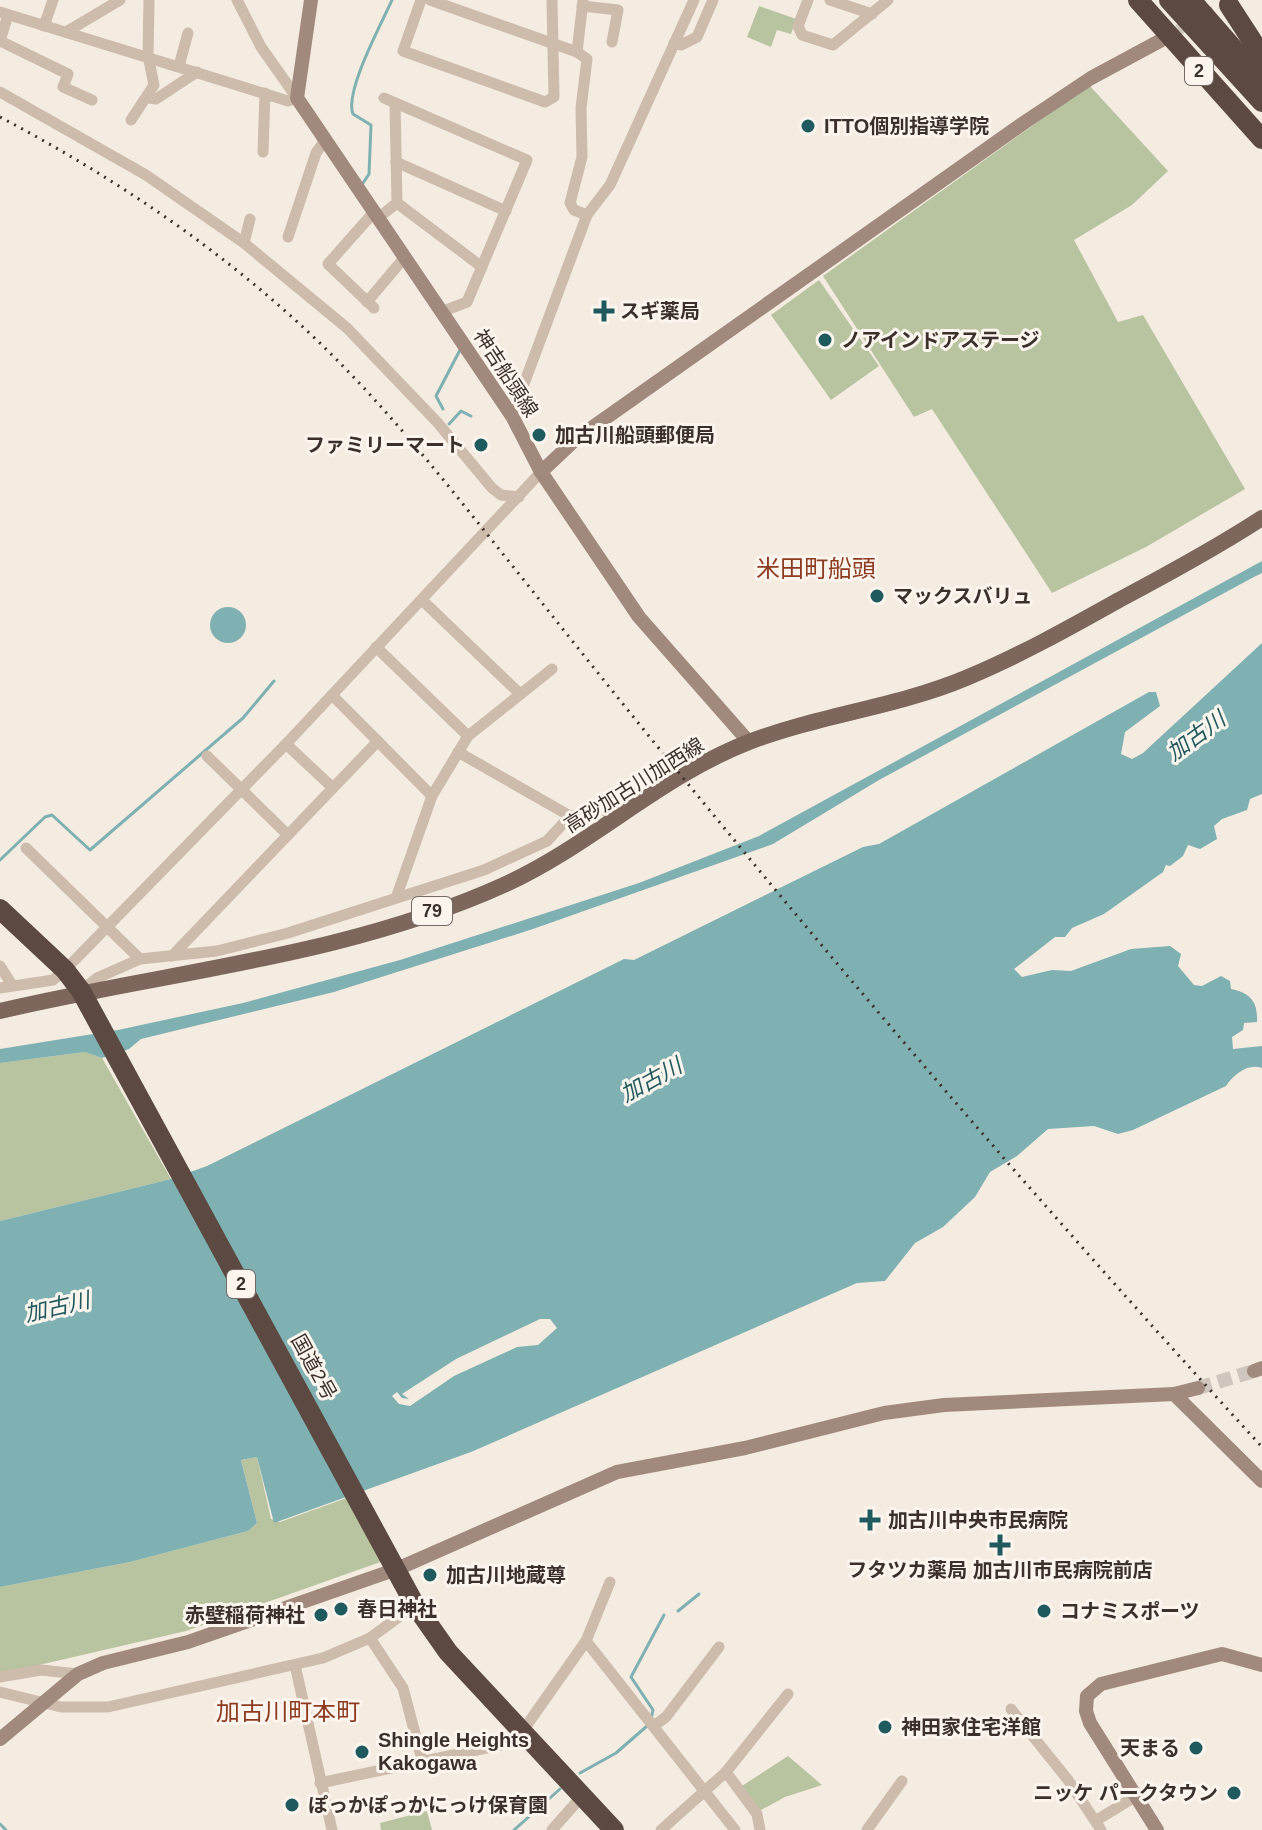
<svg xmlns="http://www.w3.org/2000/svg" width="1262" height="1830" viewBox="0 0 1262 1830" font-family="Helvetica,'Noto Sans JP',sans-serif">
	<style>
		.green { fill: #b8c4a0 }
		.water { fill: #7fb0b2; fill-rule: evenodd }
		.lines { fill: none; stroke-linecap: round; stroke-linejoin: round }
		.stream { stroke: #7fb0b2; stroke-width: 3 }
		.street-tunnel { stroke: #cfc6bd; stroke-width: 11; stroke-dasharray: 11 5.5; stroke-linecap: butt }
		.secondary-tunnel { stroke: #cfc6bd; stroke-width: 14; stroke-dasharray: 14 7; stroke-linecap: butt }
		.street { stroke: #cdbbac; stroke-width: 11 }
		.secondary { stroke: #a18a7d; stroke-width: 14 }
		.primary { stroke: #7d675c; stroke-width: 16 }
		.highway { stroke: #5c4a42; stroke-width: 20 }
		.rail { stroke: #3b302b; stroke-width: 3; stroke-dasharray: 2 6; stroke-linecap: butt }
		.poi-dot { fill: #1f5a5e; stroke: #fbf5ee; stroke-width: 3 }
		.labels { text-anchor: middle; dominant-baseline: central; stroke-width: 6; stroke-linejoin: round; paint-order: stroke }
		.shield { fill: #fbf5ee; stroke: #756b66; stroke-width: 2 }
		.shield-label { font-size: 18px; font-weight: bold; fill: #3b302b }
		.poi-label { font-size: 20px; font-weight: bold; fill: #3b302b; stroke: #fbf5ee; text-anchor: start }
		.street-label { font-size: 20px; fill: #3b302b; stroke: #fbf5ee }
		.water-label { font-size: 22px; font-style: italic; fill: #1f5a5e; stroke: #fbf5ee }
		.quarter-label { font-size: 24px; fill: #8c3b22; stroke: #fbf5ee }
	</style>
	<rect width="100%" height="100%" fill="#f4ebe1"/>
	<!-- green -->
	<g class="green">
		<polygon points="759,6 796,19 791,34 777,30 771,47 747,37"/>
		<polygon points="1089,85 1168,171 1132,205 1074,240 1118,322 1143,315 1245,489 1146,547 1052,593 932,409 914,417 823,276"/>
		<polygon points="819,280 879,366 831,400 771,315"/>
		<polygon points="85,1052 102,1058 171,1179 0,1221 0,1063"/>
		<polygon points="257,1457 271,1519 280,1522 352,1496 386,1560 186,1631 0,1674 0,1587 130,1562 248,1531 257,1523 241,1460"/>
		<polygon points="788,1756 822,1785 785,1797 759,1811 742,1786"/>
		<polygon points="427,1811 432,1830 381,1830 380,1823"/>
	</g>
	<!-- water -->
	<g class="water">
		<polygon points="1262,561 1262,573 1252,578 879,780 773,844 533,929 334,992 141,1039 129,1049 102,1058 85,1052 0,1063 0,1049 118,1030 243,1003 400,960 639,883 759,836"/>
		<circle cx="228" cy="625" r="18"/>
		<path d="M 1262,643 L 1262,794 L 1250,799 L 1247,810 L 1222,819 L 1214,826 L 1217,839 L 1200,849 L 1188,845 L 1183,856 L 1170,866 L 1166,865 L 1163,872 L 1104,914 L 1072,928 L 1065,937 L 1055,937 L 1014,969 L 1022,977 L 1052,970 L 1071,971 L 1131,949 L 1170,946 L 1181,954 L 1178,966 L 1194,985 L 1202,986 L 1221,976 L 1230,981 L 1231,989 C 1250,993 1258,1001 1257,1022 L 1244,1023 L 1243,1030 L 1232,1037 L 1233,1049 L 1262,1046 L 1262,1068 C 1248,1063 1234,1074 1226,1086 L 1133,1130 L 1118,1134 L 1094,1126 L 1048,1129 L 1017,1156 L 990,1172 L 975,1197 L 943,1227 L 915,1243 L 885,1281 L 857,1283 L 471,1452 L 274,1523 L 257,1457 L 241,1460 L 257,1523 L 248,1531 L 130,1562 L 0,1587 L 0,1221 L 171,1179 L 207,1166 L 624,959 L 634,960 L 863,847 L 879,844 L 1149,692 L 1156,692 L 1160,706 L 1125,732 L 1121,754 L 1132,759 L 1143,753 ZM 540,1319 L 550,1319 L 557,1328 L 538,1345 L 517,1347 L 454,1376 L 410,1406 L 399,1404 L 392,1396 L 397,1392 L 402,1398 L 409,1399 L 402,1394 L 456,1359 Z"/>
	</g>
	<g class="lines">
		<!-- stream -->
		<g class="stream">
			<path d="M 363,183 L 369,174 L 371,125 L 353,114 C 344,92 382,23 392,0"/>
			<polyline points="443,409 436,396 460,350"/>
			<polyline points="449,424 461,411 471,416"/>
			<polyline points="0,860 45,817 52,815 90,850 243,718 274,681"/>
			<polyline points="678,1611 699,1594"/>
			<polyline points="651,1719 653,1710 631,1677 664,1615"/>
			<polyline points="580,1773 616,1753 647,1726"/>
			<polyline points="0,1824 6,1830"/>
			<polyline points="514,1830 560,1789"/>
		</g>
		<!-- street-tunnel -->
		<polyline class="street-tunnel" points="1178,30 1214,11"/>
		<!-- secondary-tunnel -->
		<polyline class="secondary-tunnel" points="1198,1388 1254,1371"/>
		<!-- street -->
		<g class="street">
			<polyline points="421,0 403,51 545,102 554,97 552,0"/>
			<polyline points="430,0 577,52 587,59 581,108 582,157 570,203 574,210 587,215"/>
			<polyline points="808,0 798,26 802,35 833,45 888,0"/>
			<polyline points="830,0 872,14"/>
			<polyline points="582,6 618,10 612,42"/>
			<polyline points="0,12 288,101 297,98 261,47 237,0"/>
			<polyline points="8,15 0,41 68,74 63,87 92,100"/>
			<polyline points="44,26 53,0"/>
			<polyline points="66,32 120,0"/>
			<polyline points="674,43 681,45 697,37 713,0"/>
			<polyline points="577,52 583,1"/>
			<polyline points="179,66 188,33"/>
			<polyline points="0,92 146,175 244,243 347,328 437,422 492,488 501,495 519,497"/>
			<polyline points="149,98 156,99 197,72"/>
			<polyline points="384,98 527,160 467,302 441,312"/>
			<polyline points="131,120 154,85 148,56 149,0"/>
			<polyline points="263,152 265,93"/>
			<polyline points="396,162 506,211"/>
			<polyline points="397,203 482,267"/>
			<polyline points="374,212 328,264 374,308"/>
			<polyline points="378,218 397,203 395,103"/>
			<polyline points="288,237 316,153 325,140"/>
			<polyline points="244,243 250,219"/>
			<polyline points="367,302 404,258"/>
			<polyline points="512,416 587,215 610,185 694,0"/>
			<polyline points="422,600 520,694"/>
			<polyline points="376,647 468,736 432,796 396,898"/>
			<polyline points="332,695 432,796"/>
			<polyline points="468,736 552,669"/>
			<polyline points="286,744 333,788"/>
			<polyline points="207,756 288,835"/>
			<polyline points="570,816 604,809 614,820"/>
			<polyline points="26,848 140,959 217,951 288,933 484,870 547,841 570,816 458,752"/>
			<polyline points="172,956 378,741"/>
			<polyline points="0,966 12,985"/>
			<polyline points="0,988 53,980 65,970 286,744 541,472"/>
			<polyline points="81,991 97,978 140,959"/>
			<polyline points="370,1638 403,1688 422,1760"/>
			<polyline points="586,1641 735,1830"/>
			<polyline points="295,1665 332,1830"/>
			<polyline points="0,1677 41,1670 78,1674"/>
			<polyline points="0,1692 61,1707 108,1707 323,1658 370,1638 415,1605"/>
			<polyline points="1011,1709 1068,1780 1101,1830"/>
			<polyline points="655,1725 666,1717 719,1647"/>
			<polyline points="522,1732 586,1641 610,1582"/>
			<polyline points="726,1772 757,1814 760,1830"/>
			<polyline points="320,1783 501,1745"/>
			<polyline points="1097,1820 1136,1796"/>
			<polyline points="552,1830 582,1796"/>
			<polyline points="661,1830 726,1772 788,1694"/>
			<polyline points="867,1830 902,1781"/>
		</g>
		<!-- secondary -->
		<g class="secondary">
			<polyline points="311,0 297,98 512,416 541,472 639,617 749,742"/>
			<polyline points="541,472 576,439 1025,122 1091,78 1169,36"/>
			<polyline points="1254,1371 1262,1368"/>
			<polyline points="1174,1394 1262,1481"/>
			<polyline points="0,1739 78,1674 103,1663 188,1642 397,1569 617,1472 745,1448 884,1413 944,1405 1174,1394 1198,1388"/>
			<polyline points="1157,1830 1090,1723 1086,1711 1087,1696 1101,1684 1222,1654 1262,1665"/>
		</g>
		<!-- primary -->
		<path class="primary" d="M 0,1011 C 169,971 346,957 506,884 C 591,845 661,776 749,742 C 819,715 897,707 966,678 C 1019,656 1069,628 1119,600 C 1168,574 1216,548 1262,518"/>
		<!-- highway -->
		<g class="highway">
			<polyline points="1138,0 1262,139"/>
			<polyline points="1169,0 1262,102"/>
			<polyline points="1191,0 1262,81"/>
			<polyline points="1229,5 1262,56"/>
			<polyline points="0,909 65,970 81,991 415,1605 448,1652 614,1830"/>
		</g>
		<!-- rail -->
		<path class="rail" d="M 0,117 C 110,175 213,244 304,328 C 386,404 453,492 523,579 C 588,661 654,743 721,824 C 896,1037 1076,1244 1262,1447"/>
	</g>
	<!-- markers -->
	<g class="poi-dot">
		<circle cx="808" cy="126" r="8"/>
		<path d="M600 299h8v8h8v8h-8v8h-8v-8h-8v-8h8z"/>
		<circle cx="825" cy="340" r="8"/>
		<circle cx="539" cy="435" r="8"/>
		<circle cx="481" cy="445" r="8"/>
		<circle cx="877" cy="596" r="8"/>
		<path d="M866 1508h8v8h8v8h-8v8h-8v-8h-8v-8h8z"/>
		<path d="M996 1533h8v8h8v8h-8v8h-8v-8h-8v-8h8z"/>
		<circle cx="430" cy="1575" r="8"/>
		<circle cx="341" cy="1609" r="8"/>
		<circle cx="1044" cy="1611" r="8"/>
		<circle cx="321" cy="1615" r="8"/>
		<circle cx="885" cy="1727" r="8"/>
		<circle cx="1196" cy="1748" r="8"/>
		<circle cx="362" cy="1752" r="8"/>
		<circle cx="1234" cy="1793" r="8"/>
		<circle cx="292" cy="1805" r="8"/>
	</g>
	<g class="labels">
		<!-- shield labels -->
		<g class="shield">
			<rect x="1185" y="57" width="28" height="28" rx="6"/>
			<rect x="412" y="897" width="40" height="28" rx="6"/>
			<rect x="227" y="1270" width="28" height="28" rx="6"/>
		</g>
		<g class="shield-label">
			<text x="1199" y="71">2</text>
			<text x="432" y="911">79</text>
			<text x="241" y="1284">2</text>
		</g>
		<!-- poi labels -->
		<g class="poi-label">
			<text x="824" y="126">ITTO個別指導学院</text>
			<text x="620" y="311">スギ薬局</text>
			<text x="841" y="340">ノアインドアステージ</text>
			<text x="555" y="435">加古川船頭郵便局</text>
			<text x="465" y="445" text-anchor="end">ファミリーマート</text>
			<text x="893" y="596">マックスバリュ</text>
			<text x="888" y="1520">加古川中央市民病院</text>
			<text x="1000" y="1570" text-anchor="middle">フタツカ薬局 加古川市民病院前店</text>
			<text x="446" y="1575">加古川地蔵尊</text>
			<text x="357" y="1609">春日神社</text>
			<text x="1060" y="1611">コナミスポーツ</text>
			<text x="305" y="1615" text-anchor="end">赤壁稲荷神社</text>
			<text x="901" y="1727">神田家住宅洋館</text>
			<text x="378" y="1740">Shingle Heights<tspan x="378" dy="23">Kakogawa</tspan></text>
			<text x="1180" y="1748" text-anchor="end">天まる</text>
			<text x="1218" y="1793" text-anchor="end">ニッケ パークタウン</text>
			<text x="308" y="1805">ぽっかぽっかにっけ保育園</text>
		</g>
		<!-- street labels -->
		<g class="street-label">
			<text transform="translate(506 373) rotate(57)">神吉船頭線</text>
			<text transform="translate(634 785) rotate(-32)">高砂加古川加西線</text>
			<text transform="translate(314 1367) rotate(61)">国道2号</text>
		</g>
		<!-- water labels -->
		<g class="water-label">
			<text transform="translate(1196 736) rotate(-36)">加古川</text>
			<text transform="translate(651 1080) rotate(-29)">加古川</text>
			<text transform="translate(57 1307) rotate(-13)">加古川</text>
		</g>
		<!-- quarter labels -->
		<g class="quarter-label">
			<text x="816" y="568">米田町船頭</text>
			<text x="288" y="1711">加古川町本町</text>
		</g>
	</g>
</svg>
